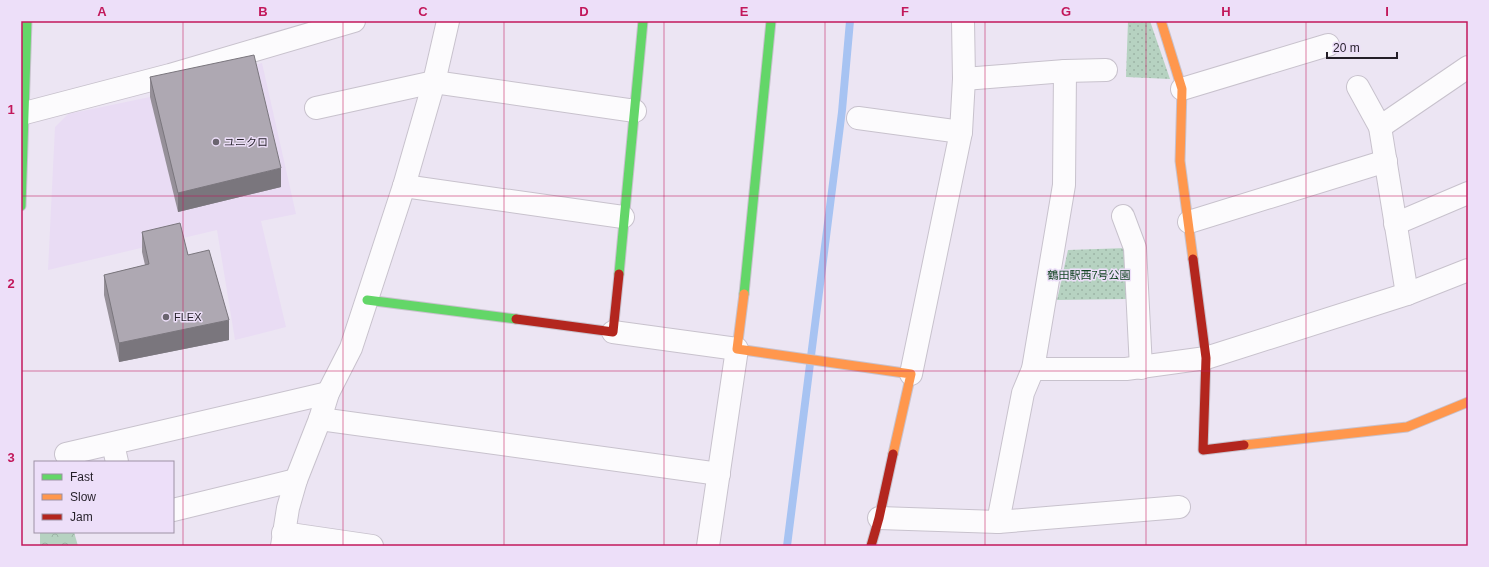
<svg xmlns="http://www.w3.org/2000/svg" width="1489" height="567" viewBox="0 0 1489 567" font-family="Arial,'Noto Sans JP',sans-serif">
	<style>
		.built { fill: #e9dcf4 }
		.forest { fill: url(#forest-crowns) }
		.park { fill: url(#park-dots) }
		.water { fill: #a7c3f2 }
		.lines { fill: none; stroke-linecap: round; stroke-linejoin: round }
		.street-casing { stroke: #c8c2cd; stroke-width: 24 }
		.fast-casing { stroke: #c8c2cd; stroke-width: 11 }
		.slow-casing { stroke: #c8c2cd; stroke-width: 11 }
		.jam-casing { stroke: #c8c2cd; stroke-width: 11 }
		.street { stroke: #fcfbfd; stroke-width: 22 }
		.fast { stroke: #63d668; stroke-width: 9 }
		.slow { stroke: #ff974d; stroke-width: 9 }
		.jam { stroke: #b3261e; stroke-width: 9 }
		.wall { fill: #969099 }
		.shaded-wall { fill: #7a767d }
		.building { fill: #aea8b2; stroke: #7a767d }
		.grid { fill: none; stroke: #c2185b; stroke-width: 1; stroke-opacity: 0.55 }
		.poi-dot { fill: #6a646f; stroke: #eddff9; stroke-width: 1.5 }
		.labels { text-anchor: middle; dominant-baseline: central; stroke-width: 3; stroke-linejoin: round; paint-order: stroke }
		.poi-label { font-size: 11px; fill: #241f28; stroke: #eddff9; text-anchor: start }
		.park-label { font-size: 11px; fill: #114322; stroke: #eddff9 }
		.neatline { fill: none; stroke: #c2185b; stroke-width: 1.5 }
		.grid-label { font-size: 13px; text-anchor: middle; font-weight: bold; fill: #c2185b }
	</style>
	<defs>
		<pattern id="forest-crowns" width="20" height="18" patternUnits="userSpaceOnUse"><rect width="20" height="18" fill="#b6d2c1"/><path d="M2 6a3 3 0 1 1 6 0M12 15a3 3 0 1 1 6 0" fill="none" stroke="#9cb4a6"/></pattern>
		<pattern id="park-dots" width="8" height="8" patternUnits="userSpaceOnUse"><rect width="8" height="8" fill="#b6d2c1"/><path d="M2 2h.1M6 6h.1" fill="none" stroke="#9cb4a6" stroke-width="1.8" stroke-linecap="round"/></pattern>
	</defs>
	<rect width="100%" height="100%" fill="#ece5f3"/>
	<!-- built -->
	<polygon class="built" points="262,63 296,214 261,221 286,327 235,340 217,230 48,270 55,127 68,114 150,97"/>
	<!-- forest -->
	<polygon class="forest" points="40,532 74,532 78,546 40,546"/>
	<!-- park -->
	<g class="park">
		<polygon points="1128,21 1150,21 1170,79 1126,77"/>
		<polygon points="1127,248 1127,299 1057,300 1068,250"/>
	</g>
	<!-- water -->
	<polygon class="water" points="846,21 854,21 846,110 791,546 783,546 838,112"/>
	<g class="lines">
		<!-- street casing -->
		<g class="street-casing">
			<g id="street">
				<polyline points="963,21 964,79"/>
				<polyline points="1358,87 1380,127 1407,294"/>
				<polyline points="1182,89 1328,45"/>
				<polyline points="316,108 434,82 635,111"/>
				<polyline points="21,114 170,75 354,21"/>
				<polyline points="858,118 961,132"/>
				<polyline points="1380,127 1468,67"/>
				<polyline points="404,186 623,217"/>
				<polyline points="1123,216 1135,248 1141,368"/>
				<polyline points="1189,222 1386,161"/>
				<polyline points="1395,224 1468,193"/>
				<polyline points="613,332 737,349 708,546"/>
				<polyline points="1033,369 1126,369 1206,358 1407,294 1468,270"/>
				<polyline points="911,374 961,132 964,79 1065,71 1106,70"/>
				<polyline points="320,419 719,474"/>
				<polyline points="113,444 117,462"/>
				<polyline points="66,454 328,393"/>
				<polyline points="173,510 296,480"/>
				<polyline points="879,518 998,522 1179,507"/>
				<polyline points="998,522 1023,393 1033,369 1064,185 1065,71"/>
				<polyline points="283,533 372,546"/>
				<polyline points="282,546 288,508 296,480 320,419 328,393 351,348 404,186 434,82 448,21"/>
			</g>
		</g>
		<!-- fast casing -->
		<g class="fast-casing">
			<g id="fast">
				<polyline points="21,206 27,21"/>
				<polyline points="619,274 643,21"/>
				<polyline points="744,294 771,21"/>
				<polyline points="367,300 516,319"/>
			</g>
		</g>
		<!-- slow casing -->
		<g class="slow-casing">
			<g id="slow">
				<polyline points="1161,21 1182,89 1180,161 1193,259"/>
				<polyline points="744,294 737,349 911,374 893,454"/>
				<polyline points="1244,445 1407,427 1468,402"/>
			</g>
		</g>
		<!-- jam casing -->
		<g class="jam-casing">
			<g id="jam">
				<polyline points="1193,259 1206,358 1203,450 1244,445"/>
				<polyline points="516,319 613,332 619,274"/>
				<polyline points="871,546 879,518 893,454"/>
			</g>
		</g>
		<!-- street -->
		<use href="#street" class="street"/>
		<!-- fast -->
		<use href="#fast" class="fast"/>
		<!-- slow -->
		<use href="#slow" class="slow"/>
		<!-- jam -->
		<use href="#jam" class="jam"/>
	</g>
	<!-- wall -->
	<g class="wall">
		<polygon points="150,77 281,187 178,212 150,97"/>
		<polygon points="142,232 188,255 229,340 119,362 104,295 104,275 145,265 142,252"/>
	</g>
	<!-- shaded-wall -->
	<g class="shaded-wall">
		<polygon points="281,168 281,187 178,212 178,193"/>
		<polygon points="229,320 229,340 119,362 119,343"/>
	</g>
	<!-- building -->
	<g class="building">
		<polygon points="254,55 281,168 178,193 150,77"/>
		<polygon points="180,223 188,255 209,250 229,320 119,343 104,275 149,264 142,232"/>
	</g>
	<!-- grid -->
	<path class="grid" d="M 183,21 L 183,546M 343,21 L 343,546M 504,21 L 504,546M 664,21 L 664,546M 825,21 L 825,546M 985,21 L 985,546M 1146,21 L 1146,546M 1306,21 L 1306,546M 21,196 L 1468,196M 21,371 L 1468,371"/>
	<!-- markers -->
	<g class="poi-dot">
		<circle cx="216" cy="142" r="4"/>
		<circle cx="166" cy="317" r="4"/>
	</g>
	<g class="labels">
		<!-- poi labels -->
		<g class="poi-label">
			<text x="224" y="142">ユニクロ</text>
			<text x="174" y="317">FLEX</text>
		</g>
		<!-- park labels -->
		<g class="park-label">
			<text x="1089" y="275">鶴田駅西7号公園</text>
		</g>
	</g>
	<!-- border -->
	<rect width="1489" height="567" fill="none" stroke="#eddff9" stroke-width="44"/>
	<!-- legend -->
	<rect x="34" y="461" width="140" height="72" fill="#eddff9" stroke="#9d92a5"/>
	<rect x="42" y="474" width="20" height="6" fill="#63d668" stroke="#9d92a5"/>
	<text x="70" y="481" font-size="12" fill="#241f28">Fast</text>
	<rect x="42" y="494" width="20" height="6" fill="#ff974d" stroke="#9d92a5"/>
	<text x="70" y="501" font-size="12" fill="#241f28">Slow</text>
	<rect x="42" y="514" width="20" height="6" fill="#b3261e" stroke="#9d92a5"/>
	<text x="70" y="521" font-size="12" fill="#241f28">Jam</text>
	<!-- scale -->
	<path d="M1327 52v6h70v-6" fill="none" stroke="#241f28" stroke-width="2"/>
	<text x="1333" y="52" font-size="12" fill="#241f28" stroke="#eddff9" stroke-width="3" paint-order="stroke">20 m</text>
	<rect x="22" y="22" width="1445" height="523" class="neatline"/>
	<g class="grid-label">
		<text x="102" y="16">A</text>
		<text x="263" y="16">B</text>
		<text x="423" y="16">C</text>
		<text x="584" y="16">D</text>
		<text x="744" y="16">E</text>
		<text x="905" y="16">F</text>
		<text x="1066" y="16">G</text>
		<text x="1226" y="16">H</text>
		<text x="1387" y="16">I</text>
		<text x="11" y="114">1</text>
		<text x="11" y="288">2</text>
		<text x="11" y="462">3</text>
	</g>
</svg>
